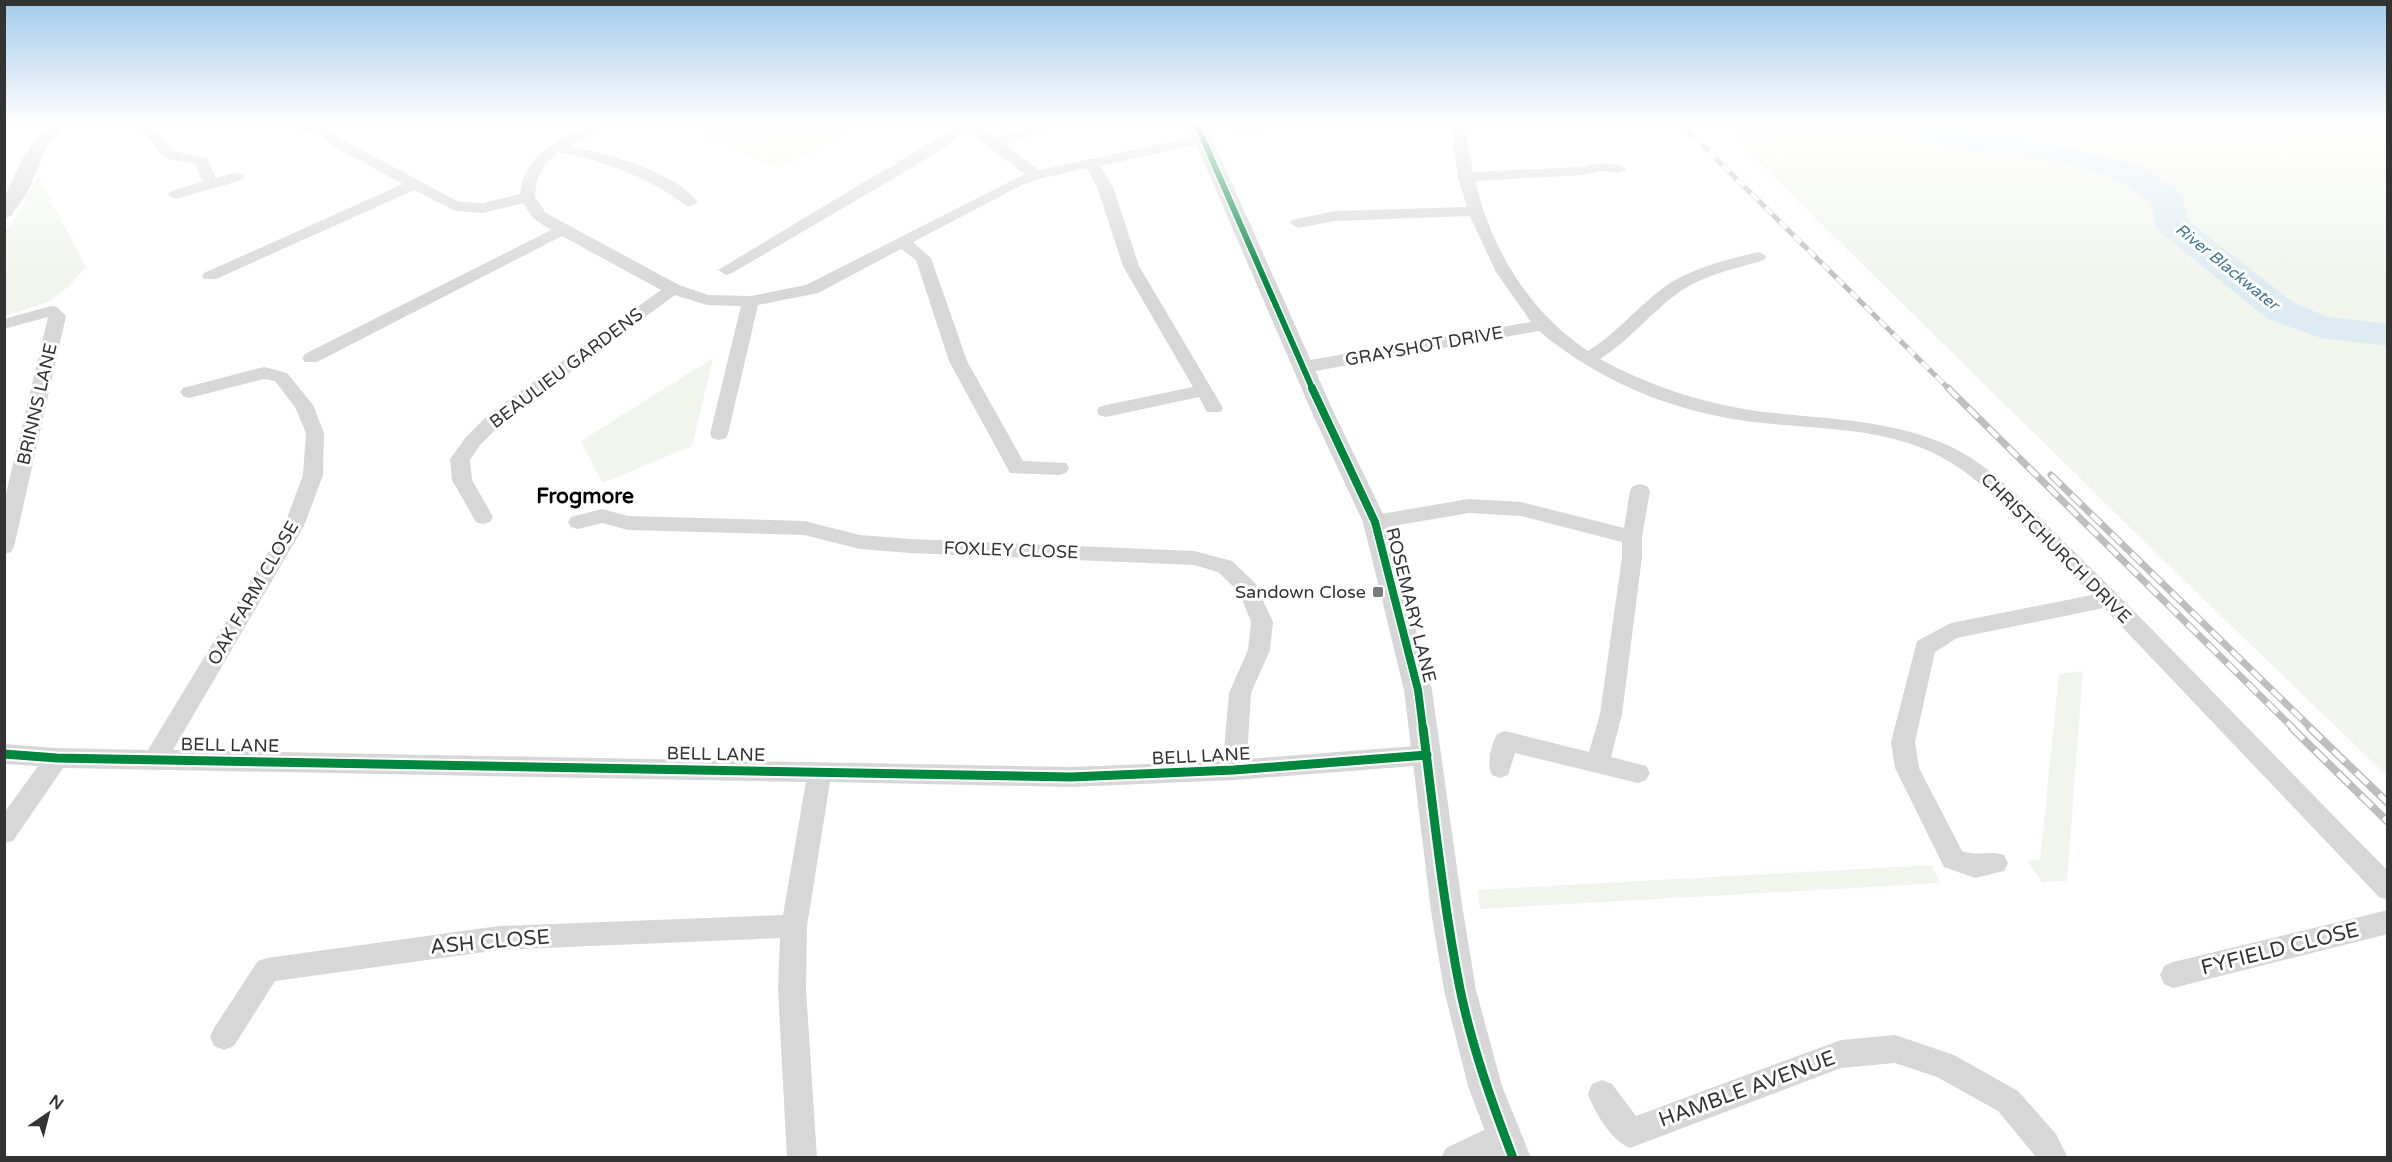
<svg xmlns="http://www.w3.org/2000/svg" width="2392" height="1162" viewBox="0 0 2392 1162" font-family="'Varela Round',sans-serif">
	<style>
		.green { fill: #f1f5ed }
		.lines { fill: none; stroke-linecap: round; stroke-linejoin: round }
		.river { fill: #ddebf3; fill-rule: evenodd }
		.minor { fill: #d7d7d7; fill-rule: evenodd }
		.tertiary { fill: #d7d7d7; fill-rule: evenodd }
		.rail-far2-casing { stroke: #bebebe; stroke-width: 5 }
		.rail-far1-casing { stroke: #bebebe; stroke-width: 7 }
		.rail-casing { stroke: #bebebe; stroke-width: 8 }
		.rail-far2 { stroke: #fff; stroke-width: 4; stroke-dasharray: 10; stroke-linecap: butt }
		.rail-far1 { stroke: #fff; stroke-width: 4.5; stroke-dasharray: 14; stroke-linecap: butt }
		.rail { stroke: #fff; stroke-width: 5; stroke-dasharray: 16; stroke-linecap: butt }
		.cycleway-far2-casing { stroke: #fff; stroke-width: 9 }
		.cycleway-far1-casing { stroke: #fff; stroke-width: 11 }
		.cycleway-casing { stroke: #fff; stroke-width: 13 }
		.cycleway-far2 { stroke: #00873e; stroke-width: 6 }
		.cycleway-far1 { stroke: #00873e; stroke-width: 8 }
		.cycleway { stroke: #00873e; stroke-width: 9 }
		.poi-dot { fill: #7a7a7a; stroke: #fff; stroke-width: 2 }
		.labels { text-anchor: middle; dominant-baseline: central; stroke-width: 6; stroke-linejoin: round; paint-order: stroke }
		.far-water-label { font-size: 16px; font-style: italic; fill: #3f7597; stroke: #fff }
		.street-label { font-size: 18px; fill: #333; stroke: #fff }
		.poi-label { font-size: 18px; fill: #333; stroke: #fff; text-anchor: end }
		.quarter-label { font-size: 21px; font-weight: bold; fill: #000; stroke: #fff }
		.near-street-label { font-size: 21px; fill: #333; stroke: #fff }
	</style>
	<rect width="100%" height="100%" fill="#fff"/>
	<!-- green -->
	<g class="green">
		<polygon points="664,123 690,123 712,132 730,123 866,124 780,169 699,134 687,133"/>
		<polygon points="1719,123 2387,123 2387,776 2162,559"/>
		<polygon points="38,176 86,267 68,287 48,302 5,316 5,232 20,211"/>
		<polygon points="713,358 692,446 602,483 581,441"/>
		<polygon points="2083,671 2067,881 2042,882 2027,861 2040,860 2059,674"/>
		<polygon points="1932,865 1940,883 1480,909 1478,890"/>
	</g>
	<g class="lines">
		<!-- river -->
		<path class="river" d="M 1904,123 L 1944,123 L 1957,129 L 1974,133 L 2025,137 L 2141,166 L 2179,191 L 2183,198 L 2189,222 L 2294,303 L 2328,317 L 2388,324 L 2388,346 L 2321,338 L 2268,319 L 2161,233 L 2156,226 L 2151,202 C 2134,191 2119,179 2099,173 C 2076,166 2051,160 2027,156 C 1993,150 1925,154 1904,123 Z"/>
		<!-- minor -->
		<g class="minor">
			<polygon points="136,123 151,123 174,151 207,158 216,178 237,172 245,177 242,180 176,199 171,197 168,194 171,191 202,182 196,164 164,158"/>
			<path d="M 594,123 L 614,123 L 570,146 C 607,154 674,171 698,202 L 690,207 L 685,205 C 647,176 606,162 559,152 C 543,165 536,176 535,197 L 546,213 L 679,285 L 708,295 L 751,296 L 806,285 L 1025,174 L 968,132 L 913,167 L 732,273 L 726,275 L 718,270 L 959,125 L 958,123 L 975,123 L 997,138 L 1035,123 L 1055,123 L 1053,126 L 1006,145 L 1038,170 L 1204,135 L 1209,136 L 1211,139 L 1209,142 L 1100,166 L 1113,187 L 1139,266 L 1223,408 L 1221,412 L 1207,412 L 1199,397 L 1106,417 L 1099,415 L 1097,411 L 1099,407 L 1106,405 L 1193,387 L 1123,266 L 1097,187 L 1087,168 L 1039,179 L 1022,185 L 913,242 L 931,258 L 967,361 L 1023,461 L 1066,463 L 1069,468 L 1066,473 L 1059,475 L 1010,473 L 949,361 L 916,260 L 901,249 L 818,293 L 758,305 L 728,434 L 726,438 L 719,440 L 712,438 L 710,434 L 741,306 L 707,305 L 675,295 L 503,422 L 480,445 L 470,460 L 472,480 L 493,517 L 490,522 L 483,524 L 476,522 L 452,480 L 450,459 L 466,437 L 489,414 L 661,290 L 562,236 L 317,362 L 305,362 L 302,358 L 305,354 L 551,230 L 534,219 L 523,203 L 483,213 L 456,211 L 414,190 L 216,279 L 204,279 L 202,276 L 204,273 L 403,184 L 331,145 L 320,135 L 301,131 L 299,128 L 301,125 C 316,122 330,129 341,139 L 459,202 L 483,203 L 520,194 C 524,154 560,138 594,123 Z"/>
			<polygon points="1256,123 1279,123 1277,126 1237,137 1230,133 1232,130"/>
			<path d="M 1450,123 L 1464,123 L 1473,172 L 1581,167 L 1600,163 L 1620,165 L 1627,169 L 1620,173 L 1600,171 L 1581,175 L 1475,181 C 1492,250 1529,312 1588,351 C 1616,334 1636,308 1663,288 C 1690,268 1726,260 1758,252 L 1764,254 L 1766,257 L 1764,260 C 1734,269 1703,275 1678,293 C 1650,313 1629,341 1600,359 C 1650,386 1701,403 1757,411 C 1819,419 1882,418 1940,442 C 1980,458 2007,485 2037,515 C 2061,539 2086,563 2110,587 C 2203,681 2295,777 2388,871 L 2388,900 L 2379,897 L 2104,608 L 1957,638 L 1935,652 L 1915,742 L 1919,768 L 1962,851 C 1979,857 1988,850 2004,855 L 2008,863 L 2004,871 L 1975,878 L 1944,867 L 1895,768 L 1891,742 L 1917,641 L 1951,623 L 2092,595 C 2069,572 2047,549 2024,526 C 1993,495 1970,470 1929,451 C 1878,428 1818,429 1763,423 C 1681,415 1602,384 1539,331 L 1304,373 L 1298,371 L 1295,367 L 1298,363 L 1304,361 L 1531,322 L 1496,272 L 1470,216 L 1335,221 L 1298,228 L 1290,223 L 1292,220 L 1335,211 L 1467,207 L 1458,177 Z"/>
			<polygon points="51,306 57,307 66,316 14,547 11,552 4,554 4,502 48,317 4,329 4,319"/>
			<polygon points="264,367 287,373 313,405 324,433 323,475 304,526 173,750 1071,767 1223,761 1229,693 1248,650 1251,622 1239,592 1218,572 1194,565 910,553 860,549 804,535 628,530 602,523 578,529 571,527 568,522 571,517 602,509 628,516 804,521 860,535 910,539 1194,551 1232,561 1255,583 1273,622 1270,650 1251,693 1247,759 1427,745 1435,748 1439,755 1435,762 1427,765 1234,780 1071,787 830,782 807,926 806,989 817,1158 787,1158 778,989 780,938 499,950 275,981 234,1046 224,1050 214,1046 210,1037 214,1028 258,961 267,958 499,926 783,915 806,782 63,768 13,841 4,843 4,813 38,766 4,764 4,744 57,748 148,750 284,526 303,475 306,433 295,407 275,381 264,379 189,398 183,396 180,392 183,388"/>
			<path d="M 1640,484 L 1647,486 L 1650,491 L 1642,537 L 1642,557 L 1622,714 L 1611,757 L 1646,766 L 1650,773 L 1646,780 L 1638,783 L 1515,753 L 1508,775 L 1500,778 L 1492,775 C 1486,764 1491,746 1497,734 L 1505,731 L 1589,752 L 1600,714 L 1622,557 L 1622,542 L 1521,516 L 1469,513 L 1375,529 L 1368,527 L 1365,522 L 1368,517 L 1375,515 L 1469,499 L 1521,502 L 1624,528 L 1630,491 L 1633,486 Z"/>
			<polygon points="2388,910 2388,934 2173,988 2164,984 2160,975 2164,966 2173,962"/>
			<path d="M 1895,1035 L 1954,1055 L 2018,1091 L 2056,1134 L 2068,1158 L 2037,1158 L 1998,1111 L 1937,1077 L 1895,1063 L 1841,1068 L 1630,1148 C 1611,1140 1595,1113 1588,1094 L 1592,1084 L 1602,1080 L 1612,1084 L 1636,1116 L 1841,1040 Z"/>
			<polygon points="1503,1121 1513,1126 1518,1136 1513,1146 1490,1158 1441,1158 1446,1148"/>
		</g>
		<!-- tertiary -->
		<g class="tertiary">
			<polygon points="49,123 69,123 48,145 28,191 11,216 4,218 4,198 22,160 33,141"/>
			<polygon points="1187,123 1205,123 1335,415 1387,522 1432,690 1463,911 1476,990 1502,1086 1531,1158 1495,1158 1468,1086 1444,990 1431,911 1404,690 1363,522 1313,415"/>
		</g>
		<!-- rail-far2 casing -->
		<g class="rail-far2-casing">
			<polyline id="rail-far2" points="1680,123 1950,390"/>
		</g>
		<!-- rail-far1 casing -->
		<g class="rail-far1-casing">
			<g id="rail-far1">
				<polyline points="1948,388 2294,729"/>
				<polyline points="2051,475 2312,729"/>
			</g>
		</g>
		<!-- rail casing -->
		<g class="rail-casing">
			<g id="rail">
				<polyline points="2292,728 2388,822"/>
				<polyline points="2310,728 2388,803"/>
			</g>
		</g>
		<!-- rail-far2 -->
		<use href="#rail-far2" class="rail-far2"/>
		<!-- rail-far1 -->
		<use href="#rail-far1" class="rail-far1"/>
		<!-- rail -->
		<use href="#rail" class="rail"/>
		<!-- cycleway-far2 casing -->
		<g class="cycleway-far2-casing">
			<polyline id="cycleway-far2" points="1196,123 1313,390"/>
		</g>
		<!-- cycleway-far1 casing -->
		<g class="cycleway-far1-casing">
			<polyline id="cycleway-far1" points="1312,388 1375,522 1418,690 1423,729"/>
		</g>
		<!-- cycleway casing -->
		<g class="cycleway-casing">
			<g id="cycleway">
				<path d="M 1423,728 C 1434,815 1443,903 1460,989 C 1472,1047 1492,1103 1513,1158"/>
				<polyline points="4,754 57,758 1071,777 1234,770 1427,755"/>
			</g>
		</g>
		<!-- cycleway-far2 -->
		<use href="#cycleway-far2" class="cycleway-far2"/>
		<!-- cycleway-far1 -->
		<use href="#cycleway-far1" class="cycleway-far1"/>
		<!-- cycleway -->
		<use href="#cycleway" class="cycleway"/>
	</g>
	<!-- sky -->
	<linearGradient id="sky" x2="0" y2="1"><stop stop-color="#a3caec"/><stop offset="0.43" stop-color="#fff"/><stop offset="1" stop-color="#fff" stop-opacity="0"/></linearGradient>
	<rect width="2392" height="286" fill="url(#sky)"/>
	<!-- markers -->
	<rect class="poi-dot" x="1372" y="586" width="12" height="12" rx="3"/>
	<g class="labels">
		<!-- far-water labels -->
		<g class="far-water-label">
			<text transform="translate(2227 267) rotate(39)">River Blackwater</text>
		</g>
		<!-- street labels -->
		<g class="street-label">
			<text transform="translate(1424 346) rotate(-10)">GRAYSHOT DRIVE</text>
			<text transform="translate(566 368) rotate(-37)">BEAULIEU GARDENS</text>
			<text transform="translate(37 404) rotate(-77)">BRINNS LANE</text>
			<text transform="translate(2056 548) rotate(45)">CHRISTCHURCH DRIVE</text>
			<text transform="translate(1011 550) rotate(2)">FOXLEY CLOSE</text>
			<text transform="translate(253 593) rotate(-60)">OAK FARM CLOSE</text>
			<text transform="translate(1411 605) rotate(76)">ROSEMARY LANE</text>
			<text transform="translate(230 745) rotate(1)">BELL LANE</text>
			<text transform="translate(716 754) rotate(1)">BELL LANE</text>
			<text transform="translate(1201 756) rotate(-3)">BELL LANE</text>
		</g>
		<!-- poi labels -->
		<g class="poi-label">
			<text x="1366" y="592">Sandown Close</text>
		</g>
		<!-- quarter labels -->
		<g class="quarter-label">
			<text x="585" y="496">Frogmore</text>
		</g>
		<!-- near-street labels -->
		<g class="near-street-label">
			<text transform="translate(490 942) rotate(-5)">ASH CLOSE</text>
			<text transform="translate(2280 949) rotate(-14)">FYFIELD CLOSE</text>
			<text transform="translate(1747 1089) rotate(-20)">HAMBLE AVENUE</text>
		</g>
	</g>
	<!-- border -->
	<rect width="2392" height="1162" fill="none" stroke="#333333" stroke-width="12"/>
	<!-- north arrow -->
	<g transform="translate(48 1114) rotate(35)" stroke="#ffffff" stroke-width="4.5" paint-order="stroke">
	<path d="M0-4.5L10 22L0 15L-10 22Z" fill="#333333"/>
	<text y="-9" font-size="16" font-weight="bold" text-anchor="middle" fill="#333333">N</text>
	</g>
</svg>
